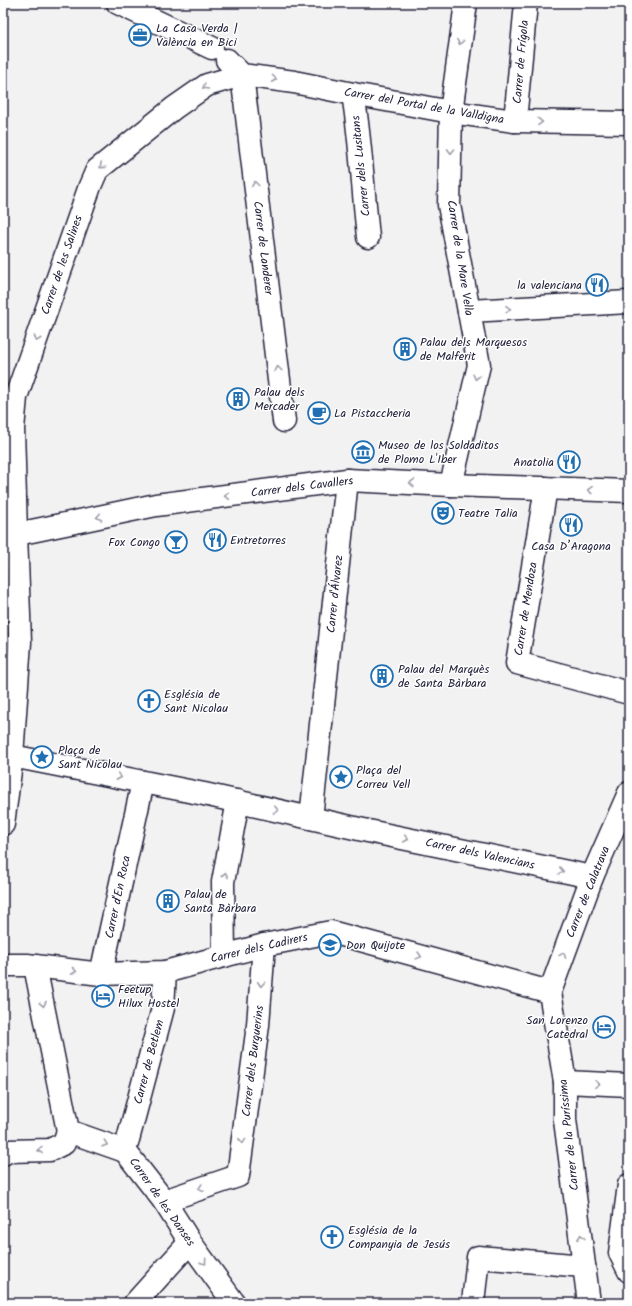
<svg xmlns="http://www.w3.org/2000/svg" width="632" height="1306" viewBox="0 0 632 1306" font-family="Kalam,sans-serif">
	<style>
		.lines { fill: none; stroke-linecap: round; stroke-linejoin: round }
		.minor-casing { stroke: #22223b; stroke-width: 25 }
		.minor { stroke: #fff; stroke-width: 22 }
		.oneway { stroke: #9c9ca7 }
		.labels { text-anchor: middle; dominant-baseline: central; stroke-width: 3; stroke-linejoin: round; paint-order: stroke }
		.poi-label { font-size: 12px; fill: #22223b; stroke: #fff; text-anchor: start }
		.street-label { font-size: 12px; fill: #22223b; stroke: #fff }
	</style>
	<rect width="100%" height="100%" fill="#f2f2f3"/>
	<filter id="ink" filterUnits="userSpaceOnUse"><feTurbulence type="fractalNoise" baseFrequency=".025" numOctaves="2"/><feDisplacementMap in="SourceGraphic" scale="8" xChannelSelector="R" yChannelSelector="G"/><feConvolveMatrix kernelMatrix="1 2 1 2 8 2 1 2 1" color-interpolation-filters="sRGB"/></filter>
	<g filter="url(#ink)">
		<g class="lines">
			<!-- minor casing -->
			<g class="minor-casing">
				<g id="minor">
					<polyline points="118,3 212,48"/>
					<polyline points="227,60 242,75 294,82 353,94 451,112 515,121 629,123"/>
					<path d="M 353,94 C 361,142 363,190 368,237"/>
					<polyline points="515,121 526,3"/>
					<polyline points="469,311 629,302"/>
					<polyline points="451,485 479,365 449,205 451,112 466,3"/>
					<polyline points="546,488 517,663 629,693"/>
					<polyline points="3,537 156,505 347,480 451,485 629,491"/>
					<polyline points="12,756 204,794 368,831 592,877"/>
					<polyline points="311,818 347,480"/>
					<polyline points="3,824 12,756 20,642 16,534 13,429 16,397 90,186 97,170 174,108 207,85 242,75 284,421"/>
					<polyline points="224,956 223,882 238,801"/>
					<polyline points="3,965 27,965 101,974 165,972 264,945 331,932 550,992"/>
					<polyline points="35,966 68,1131"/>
					<polyline points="101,974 143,782"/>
					<polyline points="550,992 565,1082 565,1120 589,1303"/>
					<polyline points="550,992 592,877 629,793"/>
					<polyline points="565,1082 629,1085"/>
					<polyline points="68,1131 125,1151 164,1201 190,1242 234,1303"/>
					<polyline points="125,1151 163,1008 165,972"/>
					<polyline points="3,1154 8,1151 50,1150 64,1143 68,1131"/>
					<polyline points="629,1185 620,1253 629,1271"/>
					<polyline points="164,1201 238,1176 258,1025 264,945"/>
					<polyline points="135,1303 190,1242"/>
					<polyline points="473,1303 478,1257 584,1266"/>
				</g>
			</g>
			<!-- minor -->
			<use href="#minor" class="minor"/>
		</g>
		<!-- one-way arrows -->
		<defs><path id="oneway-chevron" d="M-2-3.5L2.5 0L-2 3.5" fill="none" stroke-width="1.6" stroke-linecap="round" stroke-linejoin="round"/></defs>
		<g class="oneway">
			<use href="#oneway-chevron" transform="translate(460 42) rotate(98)"/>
			<use href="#oneway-chevron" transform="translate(274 79) rotate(7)"/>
			<use href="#oneway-chevron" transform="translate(205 87) rotate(150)"/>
			<use href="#oneway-chevron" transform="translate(540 122) rotate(1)"/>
			<use href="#oneway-chevron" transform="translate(451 151) rotate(91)"/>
			<use href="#oneway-chevron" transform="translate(102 166) rotate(140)"/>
			<use href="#oneway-chevron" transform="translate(255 184) rotate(-97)"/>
			<use href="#oneway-chevron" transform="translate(508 309) rotate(-3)"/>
			<use href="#oneway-chevron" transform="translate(37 339) rotate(109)"/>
			<use href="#oneway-chevron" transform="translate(278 369) rotate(-97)"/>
			<use href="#oneway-chevron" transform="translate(476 377) rotate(103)"/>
			<use href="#oneway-chevron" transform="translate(412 483) rotate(-177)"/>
			<use href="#oneway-chevron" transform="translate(590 490) rotate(-178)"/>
			<use href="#oneway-chevron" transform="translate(227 496) rotate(172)"/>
			<use href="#oneway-chevron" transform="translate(99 517) rotate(169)"/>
			<use href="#oneway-chevron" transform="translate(119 777) rotate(11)"/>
			<use href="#oneway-chevron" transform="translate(276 810) rotate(13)"/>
			<use href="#oneway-chevron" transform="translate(406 839) rotate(12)"/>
			<use href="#oneway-chevron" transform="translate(561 871) rotate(12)"/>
			<use href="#oneway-chevron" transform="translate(225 875) rotate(-80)"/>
			<use href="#oneway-chevron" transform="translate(563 955) rotate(-69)"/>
			<use href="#oneway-chevron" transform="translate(419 956) rotate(15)"/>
			<use href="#oneway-chevron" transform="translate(74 971) rotate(7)"/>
			<use href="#oneway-chevron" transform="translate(261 984) rotate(94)"/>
			<use href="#oneway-chevron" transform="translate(43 1004) rotate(79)"/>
			<use href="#oneway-chevron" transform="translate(597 1084) rotate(3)"/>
			<use href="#oneway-chevron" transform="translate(242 1141) rotate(98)"/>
			<use href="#oneway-chevron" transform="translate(105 1144) rotate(19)"/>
			<use href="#oneway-chevron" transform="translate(40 1150) rotate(179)"/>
			<use href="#oneway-chevron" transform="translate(201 1188) rotate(161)"/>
			<use href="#oneway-chevron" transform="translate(581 1237) rotate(-97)"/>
			<use href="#oneway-chevron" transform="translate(204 1262) rotate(54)"/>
		</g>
	</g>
	<!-- icons -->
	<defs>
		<g id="office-ring" transform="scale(1.15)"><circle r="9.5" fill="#fff" stroke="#1f6fb2" stroke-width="1.5"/><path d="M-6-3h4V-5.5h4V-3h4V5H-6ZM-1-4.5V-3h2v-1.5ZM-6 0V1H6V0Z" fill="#1f6fb2"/></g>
		<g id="restaurant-ring" transform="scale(1.15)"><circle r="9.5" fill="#fff" stroke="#1f6fb2" stroke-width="1.5"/><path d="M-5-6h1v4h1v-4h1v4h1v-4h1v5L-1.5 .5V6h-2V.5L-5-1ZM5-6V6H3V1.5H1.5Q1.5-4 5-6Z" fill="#1f6fb2"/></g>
		<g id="building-ring" transform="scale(1.15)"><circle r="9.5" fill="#fff" stroke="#1f6fb2" stroke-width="1.5"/><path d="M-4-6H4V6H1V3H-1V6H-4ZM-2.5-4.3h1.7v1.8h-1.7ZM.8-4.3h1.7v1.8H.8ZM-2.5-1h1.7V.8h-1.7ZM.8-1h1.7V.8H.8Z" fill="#1f6fb2"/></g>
		<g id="cafe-ring" transform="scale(1.15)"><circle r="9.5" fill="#fff" stroke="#1f6fb2" stroke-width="1.5"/><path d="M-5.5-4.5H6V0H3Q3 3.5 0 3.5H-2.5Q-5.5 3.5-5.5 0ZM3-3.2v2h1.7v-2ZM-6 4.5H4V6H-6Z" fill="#1f6fb2"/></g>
		<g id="museum-ring" transform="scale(1.15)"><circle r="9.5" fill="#fff" stroke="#1f6fb2" stroke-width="1.5"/><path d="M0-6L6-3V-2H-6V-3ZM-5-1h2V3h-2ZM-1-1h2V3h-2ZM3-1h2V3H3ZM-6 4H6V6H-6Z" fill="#1f6fb2"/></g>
		<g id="theatre-ring" transform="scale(1.15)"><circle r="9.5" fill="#fff" stroke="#1f6fb2" stroke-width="1.5"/><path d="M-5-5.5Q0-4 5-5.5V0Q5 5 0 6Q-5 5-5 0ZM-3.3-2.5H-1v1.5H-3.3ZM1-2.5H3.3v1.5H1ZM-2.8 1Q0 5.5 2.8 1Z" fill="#1f6fb2"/></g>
		<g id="bar-ring" transform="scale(1.15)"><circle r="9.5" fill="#fff" stroke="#1f6fb2" stroke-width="1.5"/><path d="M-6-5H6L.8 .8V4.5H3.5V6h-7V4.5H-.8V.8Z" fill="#1f6fb2"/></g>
		<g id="church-ring" transform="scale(1.15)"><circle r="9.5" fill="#fff" stroke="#1f6fb2" stroke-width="1.5"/><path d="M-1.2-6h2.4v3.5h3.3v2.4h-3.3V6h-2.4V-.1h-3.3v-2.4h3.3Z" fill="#1f6fb2"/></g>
		<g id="sight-ring" transform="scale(1.15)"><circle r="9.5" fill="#fff" stroke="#1f6fb2" stroke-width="1.5"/><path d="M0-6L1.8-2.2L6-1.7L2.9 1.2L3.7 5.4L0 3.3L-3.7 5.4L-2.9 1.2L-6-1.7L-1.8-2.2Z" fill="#1f6fb2"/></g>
		<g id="school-ring" transform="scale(1.15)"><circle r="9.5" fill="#fff" stroke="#1f6fb2" stroke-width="1.5"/><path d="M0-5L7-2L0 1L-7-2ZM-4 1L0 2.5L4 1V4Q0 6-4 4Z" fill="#1f6fb2"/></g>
		<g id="hotel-ring" transform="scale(1.15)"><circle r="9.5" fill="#fff" stroke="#1f6fb2" stroke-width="1.5"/><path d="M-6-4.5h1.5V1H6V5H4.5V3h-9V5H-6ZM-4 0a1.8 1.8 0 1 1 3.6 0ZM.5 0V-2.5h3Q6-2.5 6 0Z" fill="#1f6fb2"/></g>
	</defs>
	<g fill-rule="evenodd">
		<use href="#office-ring" x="140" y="35"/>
		<use href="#restaurant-ring" x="597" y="285"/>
		<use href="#building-ring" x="405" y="349"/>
		<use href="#building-ring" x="238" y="399"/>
		<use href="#cafe-ring" x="319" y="413"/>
		<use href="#museum-ring" x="363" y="452"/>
		<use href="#restaurant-ring" x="569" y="462"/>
		<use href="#theatre-ring" x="443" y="513"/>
		<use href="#restaurant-ring" x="571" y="525"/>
		<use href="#restaurant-ring" x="215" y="540"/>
		<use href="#bar-ring" x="176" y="542"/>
		<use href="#building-ring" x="382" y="676"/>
		<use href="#church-ring" x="149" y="701"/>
		<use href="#sight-ring" x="42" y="757"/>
		<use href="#sight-ring" x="341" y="777"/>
		<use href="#building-ring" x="168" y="901"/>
		<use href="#school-ring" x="330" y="945"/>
		<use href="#hotel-ring" x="103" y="996"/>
		<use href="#hotel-ring" x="604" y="1027"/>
		<use href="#church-ring" x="332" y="1237"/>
	</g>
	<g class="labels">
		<!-- poi labels -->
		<g class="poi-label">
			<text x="156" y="28">La Casa Verda |<tspan x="156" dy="14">València en Bici</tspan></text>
			<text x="582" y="285" text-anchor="end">la valenciana</text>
			<text x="420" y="342">Palau dels Marquesos<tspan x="420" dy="14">de Malferit</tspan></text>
			<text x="254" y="392">Palau dels<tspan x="254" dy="14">Mercader</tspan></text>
			<text x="334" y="413">La Pistaccheria</text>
			<text x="378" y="445">Museo de los Soldaditos<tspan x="378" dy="14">de Plomo L'Iber</tspan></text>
			<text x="554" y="462" text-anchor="end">Anatolia</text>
			<text x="458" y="513">Teatre Talia</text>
			<text x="230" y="540">Entretorres</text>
			<text x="160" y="542" text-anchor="end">Fox Congo</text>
			<text x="571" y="546" text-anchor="middle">Casa D’Aragona</text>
			<text x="398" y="669">Palau del Marquès<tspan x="398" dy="14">de Santa Bàrbara</tspan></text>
			<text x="164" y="694">Església de<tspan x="164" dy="14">Sant Nicolau</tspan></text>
			<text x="58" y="750">Plaça de<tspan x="58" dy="14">Sant Nicolau</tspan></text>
			<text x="356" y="770">Plaça del<tspan x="356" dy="14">Correu Vell</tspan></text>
			<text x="184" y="894">Palau de<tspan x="184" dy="14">Santa Bàrbara</tspan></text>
			<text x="346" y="945">Don Quijote</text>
			<text x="118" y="989">Feetup<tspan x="118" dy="14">Hilux Hostel</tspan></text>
			<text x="588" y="1020" text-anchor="end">San Lorenzo<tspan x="588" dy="14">Catedral</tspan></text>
			<text x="348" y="1230">Església de la<tspan x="348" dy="14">Companyia de Jesús</tspan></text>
		</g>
		<!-- street labels -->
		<g class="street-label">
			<text transform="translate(521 62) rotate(-85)">Carrer de Frígola</text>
			<text transform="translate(424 106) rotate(10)">Carrer del Portal de la Valldigna</text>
			<text transform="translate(361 166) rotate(-96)">Carrer dels Lusitans</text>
			<text transform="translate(263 248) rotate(83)">Carrer de Landerer</text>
			<text transform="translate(460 258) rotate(81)">Carrer de la Mare Vella</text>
			<text transform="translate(62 265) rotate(-71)">Carrer de les Salines</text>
			<text transform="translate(302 487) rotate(-7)">Carrer dels Cavallers</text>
			<text transform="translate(335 594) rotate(-84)">Carrer d'Álvarez</text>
			<text transform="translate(526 609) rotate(-81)">Carrer de Mendoza</text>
			<text transform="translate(480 854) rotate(12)">Carrer dels Valencians</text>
			<text transform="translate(588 892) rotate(-68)">Carrer de Calatrava</text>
			<text transform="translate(118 897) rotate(-78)">Carrer d'En Roca</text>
			<text transform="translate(259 948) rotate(-13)">Carrer dels Cadirers</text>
			<text transform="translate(253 1061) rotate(-83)">Carrer dels Burguerins</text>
			<text transform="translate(149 1062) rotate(-75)">Carrer de Betlem</text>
			<text transform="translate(569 1135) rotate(-96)">Carrer de la Puríssima</text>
			<text transform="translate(162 1202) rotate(55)">Carrer de les Danses</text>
		</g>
	</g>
	<!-- margin -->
	<rect width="632" height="1306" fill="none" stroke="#fff" stroke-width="16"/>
	<rect x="8" y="8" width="616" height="1290" fill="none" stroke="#22223b" stroke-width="1.5" filter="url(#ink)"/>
</svg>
